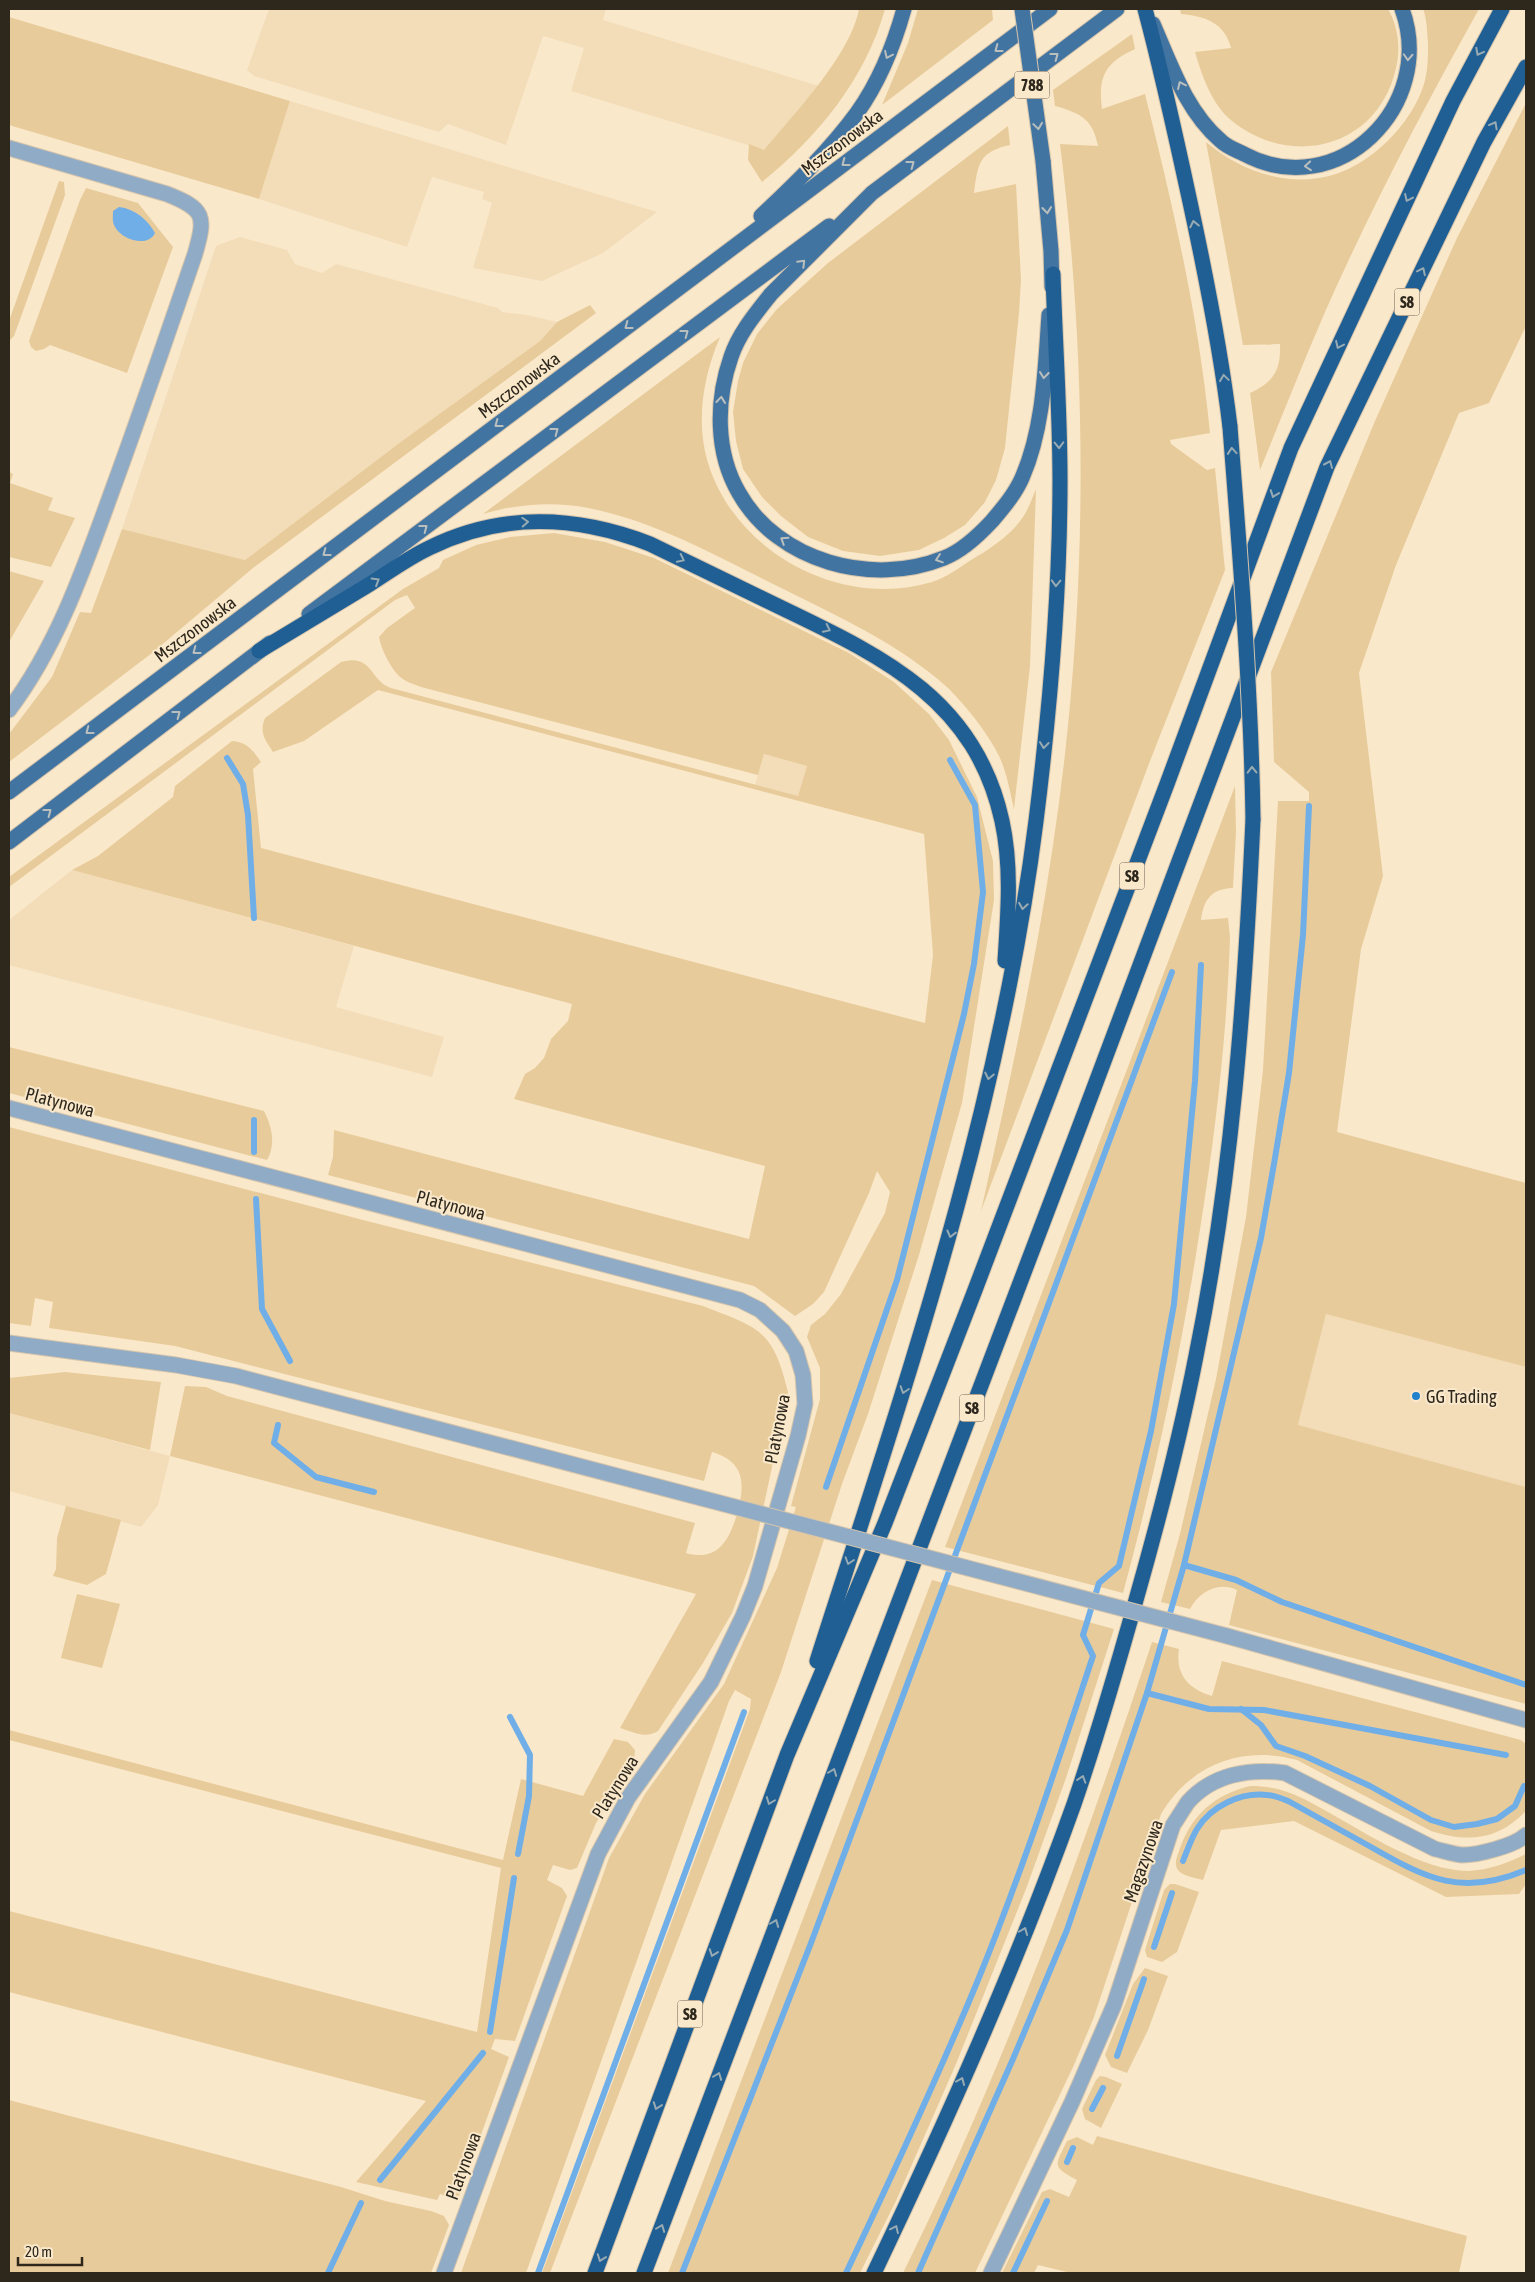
<svg xmlns="http://www.w3.org/2000/svg" width="1535" height="2282" viewBox="0 0 1535 2282" font-family="'Asap Condensed',sans-serif">
	<style>
		.built { fill: #f3ddb9 }
		.green { fill: #e8cb9a }
		.water { fill: #70aee8 }
		.lines { fill: none; stroke-linecap: round; stroke-linejoin: round }
		.stream { stroke: #70aee8; stroke-width: 6 }
		.minor-casing { stroke: #d5c5ac; stroke-width: 17 }
		.major-casing { stroke: #d5c5ac; stroke-width: 17 }
		.highway-casing { stroke: #d5c5ac; stroke-width: 17 }
		.minor { stroke: #90abc5; stroke-width: 15 }
		.major { stroke: #4274a2; stroke-width: 15 }
		.highway { stroke: #205f94; stroke-width: 15 }
		.minor-bridge-casing { stroke: #d5c5ac; stroke-width: 17; stroke-linecap: butt }
		.major-bridge-casing { stroke: #d5c5ac; stroke-width: 17; stroke-linecap: butt }
		.highway-bridge-casing { stroke: #d5c5ac; stroke-width: 17; stroke-linecap: butt }
		.minor-bridge { stroke: #90abc5; stroke-width: 15 }
		.major-bridge { stroke: #4274a2; stroke-width: 15 }
		.highway-bridge { stroke: #205f94; stroke-width: 15 }
		.oneway { stroke: #babfbd }
		.oneway2 { stroke: #98aab2 }
		.poi-dot { fill: #2181cd; stroke: #fae8cb; stroke-width: 2 }
		.labels { text-anchor: middle; dominant-baseline: central; stroke-width: 4; stroke-linejoin: round; paint-order: stroke }
		.shield { fill: #fae8cb; stroke: #6a6150; stroke-width: 1 }
		.shield-label { font-size: 16px; font-weight: bold; fill: #2d271c }
		.street-label { font-size: 18px; fill: #2d271c; stroke: #fae8cb }
		.poi-label { font-size: 18px; fill: #2d271c; stroke: #fae8cb; text-anchor: start }
	</style>
	<rect width="100%" height="100%" fill="#fae8cb"/>
	<!-- built -->
	<g class="built">
		<polygon points="269,9 606,9 603,20 819,86 764,150 571,91 584,48 543,36 506,145 448,124 439,132 254,76 247,70"/>
		<polygon points="290,101 657,212 603,253 542,281 473,268 492,203 482,199 484,192 432,177 407,247 259,199"/>
		<polygon points="240,237 287,250 295,264 322,273 336,264 498,308 502,312 527,315 557,322 540,341 402,441 245,560 122,529 216,246"/>
		<polygon points="764,754 807,766 798,797 755,785"/>
		<polygon points="72,870 354,946 336,1007 444,1037 432,1077 9,965 9,920"/>
		<polygon points="1326,1313 1526,1367 1526,1487 1298,1426"/>
		<polygon points="9,1413 170,1456 158,1505 141,1527 9,1491"/>
	</g>
	<!-- green -->
	<g class="green">
		<path d="M 859,9 L 885,9 C 866,78 817,138 762,182 L 748,160 L 749,144 L 764,150 C 794,114 851,54 859,9 Z"/>
		<polygon points="918,9 992,9 993,20 882,105 908,43"/>
		<path d="M 1180,9 L 1388,9 C 1398,26 1401,48 1396,68 C 1379,146 1293,170 1232,121 C 1212,105 1202,76 1195,52 L 1231,48 C 1225,23 1205,16 1181,14 Z"/>
		<path d="M 1423,9 L 1479,9 C 1432,93 1386,180 1345,268 C 1314,334 1288,402 1260,470 L 1250,393 C 1274,382 1281,370 1280,344 L 1243,345 L 1206,142 C 1239,170 1285,187 1329,176 C 1370,166 1412,124 1424,84 C 1428,71 1428,56 1428,43 C 1427,31 1427,19 1423,9 Z"/>
		<polygon points="9,17 290,101 259,199 9,125"/>
		<path d="M 1132,34 L 1135,49 C 1105,63 1098,76 1102,109 L 1145,94 C 1173,206 1199,318 1210,433 L 1170,440 L 1171,444 L 1207,470 L 1215,468 L 1225,570 L 1150,761 L 981,1211 C 1008,1089 1035,968 1053,845 C 1088,614 1089,375 1060,144 L 1098,146 C 1093,119 1080,113 1055,106 L 1053,90 Z"/>
		<path d="M 1526,103 L 1526,326 L 1489,403 L 1459,413 L 1396,565 L 1359,673 L 1383,876 L 1361,949 L 1337,1132 L 1526,1183 L 1526,1367 L 1326,1314 L 1298,1425 L 1526,1487 L 1526,1704 L 1229,1625 L 1237,1590 C 1218,1581 1199,1592 1190,1609 L 1161,1602 L 1180,1534 L 1216,1379 L 1246,1217 L 1263,1070 L 1278,801 L 1309,801 L 1309,792 L 1274,762 L 1271,672 L 1375,421 L 1457,238 Z"/>
		<path d="M 1008,126 L 1010,145 C 979,152 978,163 974,193 L 1016,184 L 1021,280 L 1019,313 L 1005,448 L 996,480 L 985,502 L 965,525 L 944,538 L 919,550 L 880,556 L 843,551 L 808,537 L 781,516 L 762,497 L 743,469 L 736,441 L 733,412 L 738,381 L 743,363 L 757,334 L 777,309 L 828,263 Z"/>
		<polygon points="59,181 64,182 65,195 14,336 9,341 9,321"/>
		<polygon points="86,188 138,203 173,247 127,373 50,345 44,349 36,351 31,347 29,341 80,200"/>
		<polygon points="590,305 596,313 253,568 152,653 9,762 9,734 52,677 80,612 91,613 122,529 245,560 402,441 540,341 557,322"/>
		<path d="M 720,337 C 703,377 695,423 709,466 C 738,554 842,609 932,582 C 945,578 959,568 971,560 C 990,549 1011,535 1023,517 C 1029,508 1032,498 1036,489 L 1030,666 L 1014,809 C 1010,792 1007,774 1000,758 C 988,733 967,707 948,688 C 897,642 833,614 773,584 C 713,554 654,521 588,508 C 554,501 516,504 483,514 Z"/>
		<polygon points="9,472 13,474 10,483 53,498 48,510 75,518 51,567 9,557"/>
		<path d="M 554,533 L 605,542 L 654,558 L 849,653 L 894,682 L 929,714 L 949,740 L 977,797 L 993,861 L 994,900 L 962,1103 L 919,1255 L 868,1414 L 842,1484 L 781,1672 L 550,2273 L 542,2273 L 750,1709 L 751,1699 L 735,1690 L 729,1701 L 526,2273 L 461,2273 L 609,1858 L 645,1794 L 724,1684 L 777,1568 L 796,1507 L 791,1506 L 820,1399 L 820,1368 L 807,1337 L 811,1325 L 825,1314 L 841,1294 L 885,1213 L 890,1192 L 877,1171 L 869,1193 L 824,1292 L 813,1304 L 795,1316 L 754,1286 L 328,1175 L 333,1157 L 334,1130 L 749,1239 L 765,1166 L 514,1099 L 525,1074 L 535,1068 L 544,1058 L 551,1039 L 568,1021 L 572,1004 L 72,870 L 98,856 L 173,797 L 175,786 L 232,741 C 248,742 253,751 261,762 L 253,769 L 261,848 L 925,1023 L 933,955 L 924,834 L 378,690 L 304,741 L 273,752 C 265,740 259,733 265,718 L 341,662 C 373,653 369,680 391,688 L 798,796 L 807,766 L 764,754 L 758,775 L 421,687 C 414,684 405,682 399,676 C 390,667 381,649 379,637 L 387,628 L 415,608 L 407,595 L 395,600 L 9,887 L 9,877 L 403,589 L 439,568 L 443,560 L 476,545 L 510,537 Z"/>
		<polygon points="9,571 44,581 9,642"/>
		<path d="M 1235,786 L 1236,832 L 1233,888 C 1212,889 1204,898 1201,920 L 1228,918 L 1230,937 C 1227,1033 1216,1128 1201,1223 C 1182,1347 1156,1472 1123,1593 L 945,1547 Z"/>
		<path d="M 9,1047 L 264,1111 C 272,1126 276,1145 267,1160 L 9,1093 Z"/>
		<path d="M 9,1127 L 363,1220 L 703,1306 C 759,1328 773,1329 788,1392 L 753,1556 L 732,1613 L 703,1663 L 658,1731 C 645,1739 633,1732 620,1728 L 696,1594 L 170,1456 L 185,1386 L 206,1387 L 227,1396 L 695,1523 L 686,1553 C 717,1562 729,1541 737,1514 C 745,1485 746,1462 712,1452 L 704,1481 L 175,1346 L 49,1328 L 53,1302 L 35,1298 L 31,1326 L 9,1323 Z"/>
		<polygon points="65,1372 161,1382 150,1450 9,1413 9,1378"/>
		<polygon points="66,1506 121,1520 106,1574 87,1585 53,1576 56,1569 57,1538"/>
		<polygon points="932,1580 1114,1629 1066,1778 1026,1889 956,2064 896,2201 860,2273 668,2273"/>
		<polygon points="77,1594 120,1604 102,1668 61,1658"/>
		<path d="M 1152,1642 L 1179,1649 C 1175,1675 1189,1689 1212,1696 L 1222,1661 L 1521,1740 L 1526,1744 L 1526,1811 C 1498,1840 1469,1843 1431,1831 L 1297,1760 C 1242,1745 1190,1765 1161,1814 L 1094,2017 L 1074,2065 L 975,2273 L 903,2273 C 1003,2071 1081,1856 1152,1642 Z"/>
		<polygon points="9,1730 503,1860 521,1779 583,1796 614,1739 628,1742 635,1750 634,1763 596,1823 577,1868 570,1870 553,1865 547,1880 562,1888 567,1896 515,2041 495,2039 491,2049 509,2057 459,2196 449,2197 440,2194 437,2200 356,2182 426,2101 9,1992 9,1911 477,2032 501,1868 9,1740"/>
		<path d="M 1250,1786 C 1283,1786 1301,1797 1328,1812 C 1367,1834 1424,1871 1468,1871 C 1489,1870 1508,1863 1526,1854 L 1526,1884 L 1519,1894 L 1446,1897 L 1294,1821 L 1221,1830 L 1203,1880 C 1196,1878 1182,1876 1178,1870 C 1173,1863 1178,1855 1180,1848 C 1193,1813 1215,1795 1250,1786 Z"/>
		<polygon points="1170,1884 1175,1884 1199,1892 1177,1952 1162,1962 1147,1957 1145,1950 1164,1890"/>
		<polygon points="1145,1968 1168,1976 1148,2030 1127,2073 1111,2067 1105,2055 1133,1984"/>
		<polygon points="1100,2076 1106,2077 1122,2084 1101,2128 1085,2119 1082,2109 1096,2080"/>
		<polygon points="9,2100 341,2187 385,2201 431,2211 444,2216 449,2225 431,2273 9,2273"/>
		<path d="M 1097,2136 L 1467,2236 L 1459,2273 L 1071,2273 L 1038,2265 L 1034,2273 L 1002,2273 L 1042,2192 L 1050,2189 L 1069,2197 L 1077,2180 C 1051,2166 1055,2166 1067,2141 L 1077,2137 L 1093,2145 Z"/>
	</g>
	<!-- water -->
	<path class="water" d="M 119,207 C 135,209 147,219 155,233 C 148,248 122,240 115,227 C 112,222 113,217 113,211 Z"/>
	<g class="lines">
		<!-- stream -->
		<g class="stream">
			<polyline points="227,758 243,784 248,815 254,918"/>
			<polyline points="254,1152 254,1120"/>
			<polyline points="256,1199 262,1309 290,1361"/>
			<polyline points="278,1425 274,1443 316,1477 374,1492"/>
			<polyline points="826,1487 897,1280 964,1014 974,964 983,892 975,805 950,760"/>
			<polyline points="1184,1565 1236,1580 1282,1602 1526,1685"/>
			<polyline points="1147,1693 1209,1709 1264,1710 1506,1755"/>
			<polyline points="1241,1709 1261,1725 1276,1746 1305,1756 1370,1786 1431,1820 1454,1827 1477,1824 1497,1819 1515,1806 1524,1786"/>
			<polyline points="510,1717 530,1755 529,1796 518,1854"/>
			<path d="M 1183,1861 C 1187,1851 1191,1839 1197,1829 C 1211,1806 1241,1792 1267,1795 C 1275,1795 1283,1799 1290,1802 C 1317,1817 1344,1832 1371,1847 C 1427,1879 1462,1897 1526,1870"/>
			<polyline points="1154,1947 1172,1893"/>
			<polyline points="490,2032 514,1878"/>
			<polyline points="1117,2056 1144,1979"/>
			<polyline points="1092,2109 1103,2088"/>
			<polyline points="1067,2162 1073,2148"/>
			<polyline points="380,2180 483,2053"/>
			<polyline points="328,2273 361,2203"/>
			<polyline points="538,2273 744,1712"/>
			<polyline points="682,2273 811,1943 1172,972"/>
			<path d="M 846,2273 C 892,2176 937,2079 978,1980 C 1021,1875 1057,1764 1093,1656 L 1083,1635 L 1099,1583 L 1119,1566 L 1151,1431 L 1174,1304 L 1195,1081 L 1201,965"/>
			<polyline points="918,2273 1013,2059 1067,1930 1147,1693 1184,1565 1261,1238 1275,1158 1289,1073 1303,935 1309,806"/>
			<polyline points="1013,2273 1047,2201"/>
		</g>
		<!-- minor casing -->
		<g class="minor-casing">
			<g id="minor">
				<path d="M 9,148 L 167,194 C 205,209 206,216 195,254 C 168,333 141,412 112,491 C 84,568 58,645 9,710"/>
				<polyline points="9,1108 740,1300 760,1310 783,1331 796,1351 803,1375 805,1404 798,1436 755,1586 743,1616 711,1682 628,1798 598,1854 444,2273"/>
				<polyline points="9,1343 176,1365 236,1376 701,1498"/>
				<polyline points="1227,1636 1526,1720"/>
				<path d="M 991,2273 L 1072,2102 L 1114,2005 L 1173,1825 C 1178,1818 1183,1809 1188,1802 C 1213,1774 1250,1768 1285,1773 L 1435,1849 C 1444,1851 1453,1854 1462,1855 C 1478,1855 1514,1846 1526,1835"/>
			</g>
		</g>
		<!-- major casing -->
		<g class="major-casing">
			<g id="major">
				<path d="M 1153,24 C 1171,65 1186,111 1221,141 C 1227,147 1236,150 1244,154 C 1338,204 1437,105 1402,9"/>
				<polyline points="1043,161 1051,251 1052,287"/>
				<path d="M 761,216 C 795,184 830,150 857,113 C 879,82 894,45 904,9"/>
				<path d="M 1049,315 C 1045,369 1044,428 1022,478 C 1015,494 1003,508 992,521 C 979,535 962,551 944,558 C 872,587 778,562 739,493 C 715,452 716,400 731,357 C 739,333 756,313 771,294 L 872,193 L 1117,9"/>
				<polyline points="309,614 829,226"/>
				<polyline points="9,792 1050,9"/>
				<polyline points="9,842 270,643"/>
			</g>
		</g>
		<!-- highway casing -->
		<g class="highway-casing">
			<g id="highway">
				<path d="M 1145,9 C 1162,73 1176,137 1190,202 C 1206,276 1221,351 1230,427"/>
				<path d="M 259,651 C 296,629 333,606 370,584 C 389,572 408,558 429,548 C 502,512 575,515 650,544 C 695,566 741,588 786,610 C 886,658 976,702 1002,821 C 1012,867 1008,914 1005,961"/>
				<path d="M 817,1661 C 905,1386 1000,1110 1036,821 C 1050,709 1060,594 1060,480 C 1060,411 1055,343 1053,274"/>
				<polyline points="595,2273 787,1755 885,1523 975,1290 1167,784 1291,448 1453,101 1502,9"/>
				<polyline points="644,2273 1080,1125 1327,467 1484,142 1526,67"/>
				<path d="M 874,2273 C 947,2120 1017,1964 1074,1804 C 1097,1737 1117,1668 1136,1600 C 1159,1519 1180,1438 1196,1356 C 1232,1179 1245,999 1253,819"/>
			</g>
		</g>
		<!-- minor -->
		<use href="#minor" class="minor"/>
		<!-- major -->
		<use href="#major" class="major"/>
		<!-- highway -->
		<use href="#highway" class="highway"/>
		<!-- minor-bridge casing -->
		<g class="minor-bridge-casing">
			<polyline id="minor-bridge" points="701,1498 1227,1636"/>
		</g>
		<!-- major-bridge casing -->
		<g class="major-bridge-casing">
			<polyline id="major-bridge" points="1022,9 1043,161"/>
		</g>
		<!-- highway-bridge casing -->
		<g class="highway-bridge-casing">
			<path id="highway-bridge" d="M 1230,427 C 1240,557 1251,687 1253,819"/>
		</g>
		<!-- minor-bridge -->
		<use href="#minor-bridge" class="minor-bridge"/>
		<!-- major-bridge -->
		<use href="#major-bridge" class="major-bridge"/>
		<!-- highway-bridge -->
		<use href="#highway-bridge" class="highway-bridge"/>
	</g>
	<!-- one-way arrows -->
	<defs><path id="oneway-chevron" d="M-2-3.5L2.5 0L-2 3.5" fill="none" stroke-width="1.6" stroke-linecap="round" stroke-linejoin="round" transform="scale(1.25)"/></defs>
	<g class="oneway">
		<use href="#oneway-chevron" transform="translate(998 49) rotate(143)"/>
		<use href="#oneway-chevron" transform="translate(888 55) rotate(115)"/>
		<use href="#oneway-chevron" transform="translate(1055 56) rotate(-37)"/>
		<use href="#oneway-chevron" transform="translate(1408 57) rotate(93)"/>
		<use href="#oneway-chevron" transform="translate(1181 85) rotate(-115)"/>
		<use href="#oneway-chevron" transform="translate(1038 126) rotate(82)"/>
		<use href="#oneway-chevron" transform="translate(845 163) rotate(143)"/>
		<use href="#oneway-chevron" transform="translate(911 164) rotate(-37)"/>
		<use href="#oneway-chevron" transform="translate(1308 166) rotate(175)"/>
		<use href="#oneway-chevron" transform="translate(1047 210) rotate(84)"/>
		<use href="#oneway-chevron" transform="translate(802 263) rotate(-45)"/>
		<use href="#oneway-chevron" transform="translate(628 326) rotate(143)"/>
		<use href="#oneway-chevron" transform="translate(685 333) rotate(-37)"/>
		<use href="#oneway-chevron" transform="translate(1044 375) rotate(97)"/>
		<use href="#oneway-chevron" transform="translate(721 400) rotate(-84)"/>
		<use href="#oneway-chevron" transform="translate(498 424) rotate(143)"/>
		<use href="#oneway-chevron" transform="translate(555 431) rotate(-37)"/>
		<use href="#oneway-chevron" transform="translate(424 528) rotate(-37)"/>
		<use href="#oneway-chevron" transform="translate(784 540) rotate(-147)"/>
		<use href="#oneway-chevron" transform="translate(326 553) rotate(143)"/>
		<use href="#oneway-chevron" transform="translate(939 559) rotate(161)"/>
		<use href="#oneway-chevron" transform="translate(196 651) rotate(143)"/>
		<use href="#oneway-chevron" transform="translate(177 714) rotate(-37)"/>
		<use href="#oneway-chevron" transform="translate(89 731) rotate(143)"/>
		<use href="#oneway-chevron" transform="translate(48 812) rotate(-37)"/>
	</g>
	<g class="oneway2">
		<use href="#oneway-chevron" transform="translate(1479 52) rotate(118)"/>
		<use href="#oneway-chevron" transform="translate(1494 125) rotate(-61)"/>
		<use href="#oneway-chevron" transform="translate(1408 198) rotate(115)"/>
		<use href="#oneway-chevron" transform="translate(1194 224) rotate(-102)"/>
		<use href="#oneway-chevron" transform="translate(1422 271) rotate(-64)"/>
		<use href="#oneway-chevron" transform="translate(1339 345) rotate(115)"/>
		<use href="#oneway-chevron" transform="translate(1224 378) rotate(-98)"/>
		<use href="#oneway-chevron" transform="translate(1059 445) rotate(89)"/>
		<use href="#oneway-chevron" transform="translate(1232 451) rotate(-95)"/>
		<use href="#oneway-chevron" transform="translate(1329 464) rotate(-66)"/>
		<use href="#oneway-chevron" transform="translate(1274 494) rotate(110)"/>
		<use href="#oneway-chevron" transform="translate(525 522) rotate(-3)"/>
		<use href="#oneway-chevron" transform="translate(681 559) rotate(26)"/>
		<use href="#oneway-chevron" transform="translate(376 581) rotate(-31)"/>
		<use href="#oneway-chevron" transform="translate(1056 583) rotate(92)"/>
		<use href="#oneway-chevron" transform="translate(827 629) rotate(26)"/>
		<use href="#oneway-chevron" transform="translate(1044 745) rotate(96)"/>
		<use href="#oneway-chevron" transform="translate(1252 770) rotate(-91)"/>
		<use href="#oneway-chevron" transform="translate(1023 906) rotate(99)"/>
		<use href="#oneway-chevron" transform="translate(989 1076) rotate(102)"/>
		<use href="#oneway-chevron" transform="translate(951 1234) rotate(104)"/>
		<use href="#oneway-chevron" transform="translate(904 1390) rotate(108)"/>
		<use href="#oneway-chevron" transform="translate(849 1561) rotate(108)"/>
		<use href="#oneway-chevron" transform="translate(833 1772) rotate(-69)"/>
		<use href="#oneway-chevron" transform="translate(1082 1779) rotate(-72)"/>
		<use href="#oneway-chevron" transform="translate(770 1801) rotate(111)"/>
		<use href="#oneway-chevron" transform="translate(775 1923) rotate(-69)"/>
		<use href="#oneway-chevron" transform="translate(1024 1931) rotate(-68)"/>
		<use href="#oneway-chevron" transform="translate(713 1953) rotate(110)"/>
		<use href="#oneway-chevron" transform="translate(718 2076) rotate(-69)"/>
		<use href="#oneway-chevron" transform="translate(961 2081) rotate(-67)"/>
		<use href="#oneway-chevron" transform="translate(657 2106) rotate(110)"/>
		<use href="#oneway-chevron" transform="translate(661 2228) rotate(-69)"/>
		<use href="#oneway-chevron" transform="translate(895 2229) rotate(-65)"/>
		<use href="#oneway-chevron" transform="translate(601 2258) rotate(110)"/>
	</g>
	<!-- markers -->
	<circle class="poi-dot" cx="1416" cy="1396" r="5"/>
	<g class="labels">
		<!-- shield labels -->
		<g class="shield">
			<rect x="1014.5" y="71.5" width="35" height="27" rx="4"/>
			<rect x="1394.5" y="288.5" width="25" height="27" rx="4"/>
			<rect x="1119.5" y="862.5" width="25" height="27" rx="4"/>
			<rect x="959.5" y="1394.5" width="25" height="27" rx="4"/>
			<rect x="677.5" y="2000.5" width="25" height="27" rx="4"/>
		</g>
		<g class="shield-label">
			<text x="1032" y="85">788</text>
			<text x="1407" y="302">S8</text>
			<text x="1132" y="876">S8</text>
			<text x="972" y="1408">S8</text>
			<text x="690" y="2014">S8</text>
		</g>
		<!-- street labels -->
		<g class="street-label">
			<text transform="translate(842 142) rotate(-37)">Mszczonowska</text>
			<text transform="translate(519 385) rotate(-37)">Mszczonowska</text>
			<text transform="translate(195 629) rotate(-37)">Mszczonowska</text>
			<text transform="translate(60 1102) rotate(15)">Platynowa</text>
			<text transform="translate(451 1205) rotate(15)">Platynowa</text>
			<text transform="translate(777 1429) rotate(-79)">Platynowa</text>
			<text transform="translate(615 1787) rotate(-58)">Platynowa</text>
			<text transform="translate(1143 1861) rotate(-71)">Magazynowa</text>
			<text transform="translate(463 2166) rotate(-70)">Platynowa</text>
		</g>
		<!-- poi labels -->
		<g class="poi-label">
			<text x="1426" y="1396">GG Trading</text>
		</g>
	</g>
	<!-- border -->
	<rect width="1535" height="2282" fill="none" stroke="#2d271c" stroke-width="20"/>
	<!-- scale -->
	<path d="M18 2257v8h64v-8" fill="none" stroke="#2d271c" stroke-width="2.5"/>
	<text x="25" y="2257" font-size="15" fill="#2d271c" stroke="#fae8cb" stroke-width="4" paint-order="stroke">20 m</text>
</svg>
